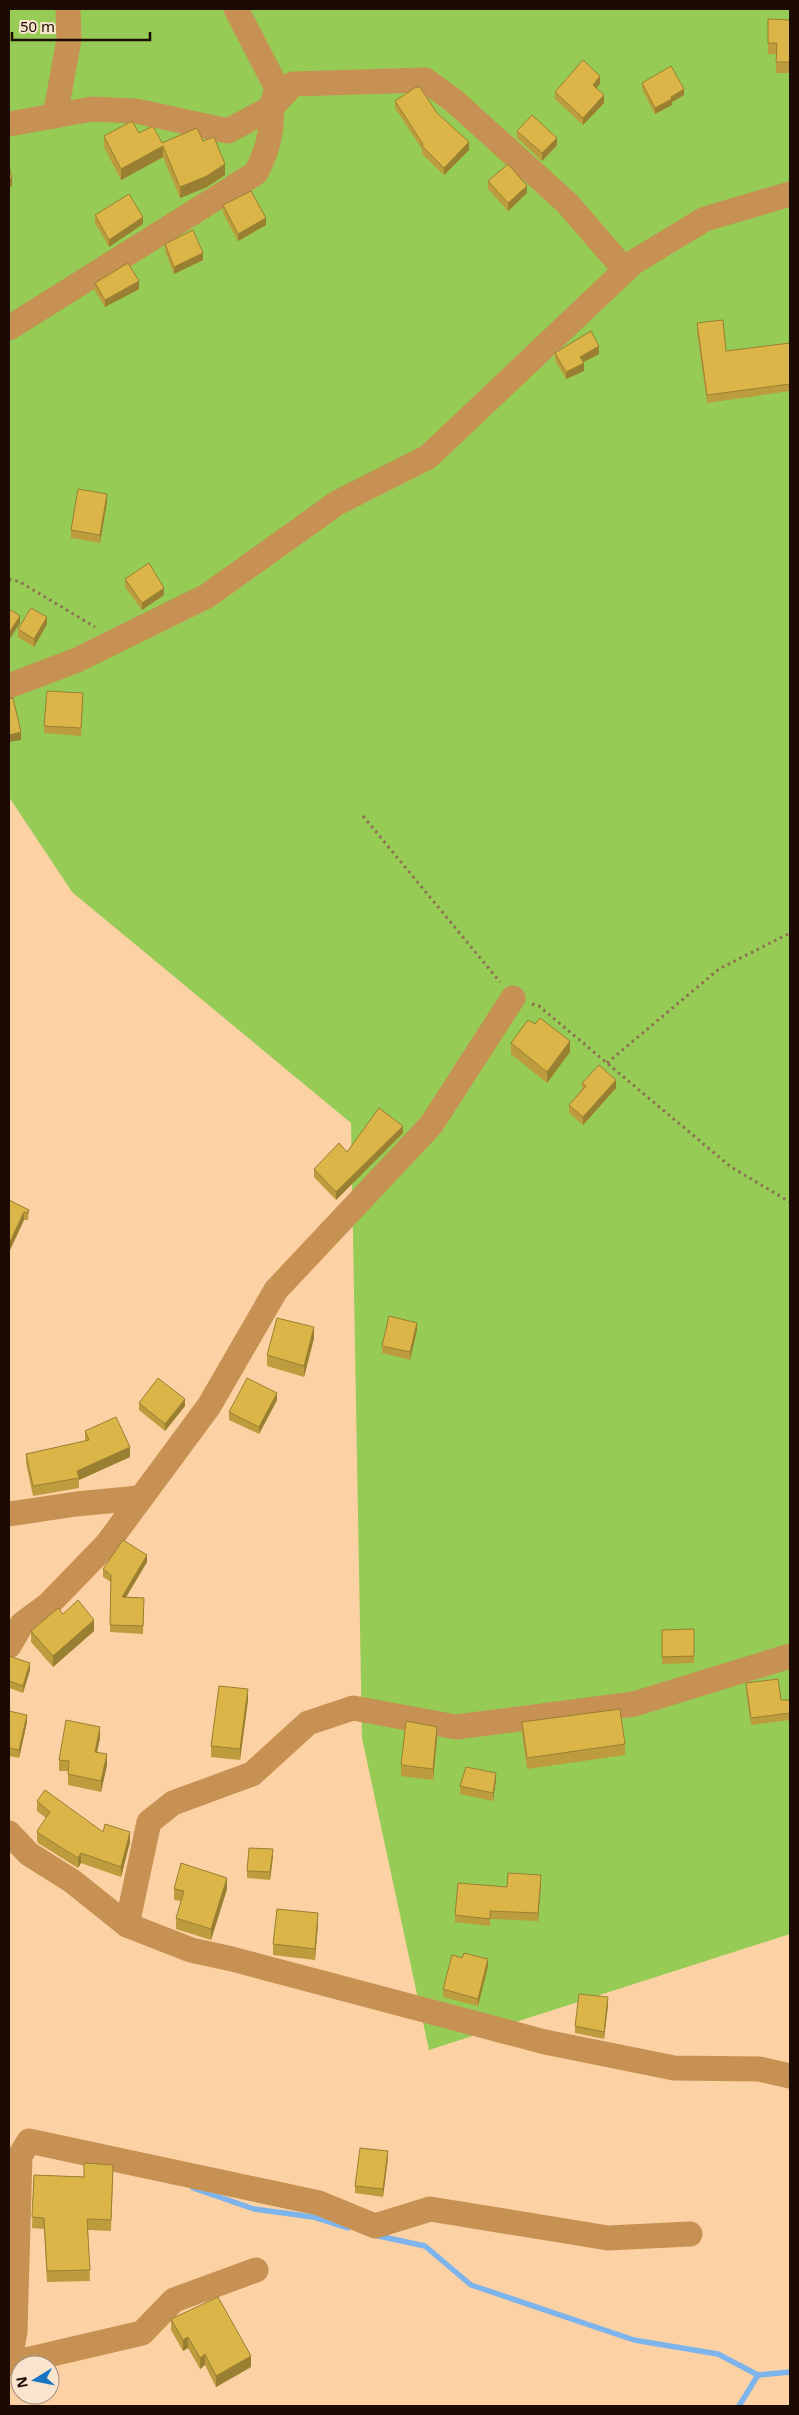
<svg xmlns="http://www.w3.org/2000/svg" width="799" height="2415" viewBox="0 0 799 2415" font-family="'Noto Sans',sans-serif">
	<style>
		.green { fill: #96cb55 }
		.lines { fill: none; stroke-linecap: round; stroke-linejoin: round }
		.stream { stroke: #7db4ec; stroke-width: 5.5 }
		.path { stroke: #8d6f53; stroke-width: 3; stroke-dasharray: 2.5 4; stroke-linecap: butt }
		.minor { stroke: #c69153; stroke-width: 25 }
		.wall { fill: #bc9c3d }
		.shaded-wall { fill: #997f32 }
		.building { fill: #dbb547; stroke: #997f32 }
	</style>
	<rect width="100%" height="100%" fill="#fcd2a4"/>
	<!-- green -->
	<polygon class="green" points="9,9 790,9 790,1934 429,2050 362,1738 351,1123 72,892 9,797"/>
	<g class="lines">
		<!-- stream -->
		<g class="stream">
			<polyline points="193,2188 254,2209 313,2217 348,2228"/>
			<polyline points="374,2235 425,2246 471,2285 634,2340 718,2354 758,2375"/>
			<polyline points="739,2406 758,2375 790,2372"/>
		</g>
		<!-- path -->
		<g class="path">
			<polyline points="9,579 20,582 95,627"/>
			<polyline points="363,816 500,982"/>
			<polyline points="532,1004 539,1006 731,1167 790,1202"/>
			<polyline points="607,1063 719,969 790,933"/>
		</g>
		<!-- minor -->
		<g class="minor">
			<polyline points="55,116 69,39 68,9"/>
			<polyline points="9,124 92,109 136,111 228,131 271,108 277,88 236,9"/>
			<path d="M 9,328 L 256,173 C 267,151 273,132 271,108 L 293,84 L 425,80 L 453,100 L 567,203 L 625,270"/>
			<polyline points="9,686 77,660 207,596 337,503 428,457 634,262 705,219 790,194"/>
			<polyline points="9,1514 76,1504 139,1498"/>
			<polyline points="9,1646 22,1624 49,1604 107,1544 209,1406 276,1290 431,1125 513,998"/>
			<polyline points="9,1833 29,1854 72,1881 127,1925 191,1950 232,1959 545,2042 674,2068 759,2069 790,2076"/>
			<polyline points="127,1925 149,1822 173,1803 252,1774 308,1723 353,1708 456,1727 634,1704 790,1656"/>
			<polyline points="9,2364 15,2332 20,2156 29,2141 319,2203 375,2226 430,2209 608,2238 690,2234"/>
			<polyline points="9,2364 142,2333 174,2300 256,2270"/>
		</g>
	</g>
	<!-- wall -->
	<g class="wall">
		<polygon points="768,19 790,20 790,73 776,73 776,54 768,54"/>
		<polygon points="642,83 684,95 672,102 672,105 655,114 642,89"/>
		<polygon points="600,84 596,88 604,103 583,125 555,99 555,92"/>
		<polygon points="395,101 437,113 469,150 444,175 422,154 422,149 395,108"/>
		<polygon points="517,131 557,145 542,161 517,138"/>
		<polygon points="139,133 162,143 203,141 225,175 207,187 180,198 163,157 121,180 104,147 104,136"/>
		<polygon points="488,181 527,193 508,211 488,189"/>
		<polygon points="223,205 266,225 238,241 223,213"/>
		<polygon points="95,215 143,224 109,247 95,223"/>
		<polygon points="165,244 203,260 174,274 165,251"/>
		<polygon points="95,283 139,289 105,307 95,291"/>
		<polygon points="697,323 726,351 790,343 790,391 707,403 697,331"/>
		<polygon points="555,353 599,354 583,362 584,371 566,379 555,360"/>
		<polygon points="107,502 100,543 71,538 71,530"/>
		<polygon points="125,579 164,595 142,610 125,587"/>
		<polygon points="47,624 34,647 18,637 18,629"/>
		<polygon points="83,701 81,736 44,733 44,726"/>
		<polygon points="535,1024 570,1052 547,1083 511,1054 511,1043"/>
		<polygon points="582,1083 616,1088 583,1125 569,1113 569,1105 582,1089"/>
		<polygon points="403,1133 336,1200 314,1177 314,1169"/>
		<polygon points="9,1200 29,1210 28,1220 24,1220 10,1250 9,1249"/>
		<polygon points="417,1330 410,1360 382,1353 382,1346"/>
		<polygon points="314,1338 304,1377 267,1366 267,1355"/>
		<polygon points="277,1400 259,1434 229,1420 229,1412"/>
		<polygon points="139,1403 185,1406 165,1431 139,1410"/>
		<polygon points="85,1431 130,1457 79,1480 79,1488 33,1496 26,1463 26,1454 85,1441"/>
		<polygon points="147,1562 126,1597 144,1598 143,1634 110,1632 111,1582 103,1577 103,1569"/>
		<polygon points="63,1614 94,1631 53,1667 31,1642 31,1631"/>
		<polygon points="694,1629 694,1663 662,1664 662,1630"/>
		<polygon points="9,1656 30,1670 23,1693 9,1688"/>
		<polygon points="746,1683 781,1700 790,1700 790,1720 751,1725 746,1691"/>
		<polygon points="248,1700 240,1760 211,1757 211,1746"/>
		<polygon points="9,1711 27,1722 19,1758 9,1756"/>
		<polygon points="522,1722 625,1744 625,1755 527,1769 522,1733"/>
		<polygon points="100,1738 97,1752 107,1765 101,1792 68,1785 68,1771 59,1771 59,1760"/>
		<polygon points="437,1738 433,1780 401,1776 401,1765"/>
		<polygon points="496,1780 493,1801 460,1794 460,1786"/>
		<polygon points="37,1801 103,1832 130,1842 121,1877 81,1863 78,1868 38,1843 37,1841 37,1831 46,1818 37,1811"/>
		<polygon points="273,1856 270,1880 247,1878 247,1871"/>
		<polygon points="541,1883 538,1921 490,1919 490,1926 455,1922 455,1915 507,1887"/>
		<polygon points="174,1889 227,1889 211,1940 176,1929 176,1918 181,1901 174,1900"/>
		<polygon points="318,1924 315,1960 273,1955 273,1944"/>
		<polygon points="488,1966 478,2006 443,1997 443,1989"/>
		<polygon points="608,2005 604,2039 575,2033 575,2026"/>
		<polygon points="388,2158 383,2197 355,2193 355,2186"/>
		<polygon points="34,2175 84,2177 113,2176 111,2231 88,2230 90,2281 47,2282 44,2229 32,2228"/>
		<polygon points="171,2319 251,2367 216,2387 205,2365 200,2369 188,2348 183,2351 171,2330"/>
	</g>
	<!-- shaded-wall -->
	<g class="shaded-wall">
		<polygon points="600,76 600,84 593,92 593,85"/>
		<polygon points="684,89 684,95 672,102 672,105 655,114 655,108"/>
		<polygon points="604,95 604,103 583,125 583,118"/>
		<polygon points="557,138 557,145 542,161 542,153"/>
		<polygon points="469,142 469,150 444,175 444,168"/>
		<polygon points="163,146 163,157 121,180 121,169"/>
		<polygon points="225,164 225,175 207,187 180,198 180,187"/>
		<polygon points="9,179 12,179 12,186 9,187"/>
		<polygon points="527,186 527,193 508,211 508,203"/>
		<polygon points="143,217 143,224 109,247 109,240"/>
		<polygon points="266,218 266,225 238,241 238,234"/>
		<polygon points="203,253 203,260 174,274 174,267"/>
		<polygon points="139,281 139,289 105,307 105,300"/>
		<polygon points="599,346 599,354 580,364 580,357"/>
		<polygon points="584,363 584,371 566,379 566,372"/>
		<polygon points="107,494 107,502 100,543 100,535"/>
		<polygon points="164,588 164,595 142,610 142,603"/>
		<polygon points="20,616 20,623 9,640 9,633"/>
		<polygon points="47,617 47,624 34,647 34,639"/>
		<polygon points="21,732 21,740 9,742 9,735"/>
		<polygon points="570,1041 570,1052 547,1083 547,1072"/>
		<polygon points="616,1080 616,1088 583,1125 583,1117"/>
		<polygon points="403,1126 403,1133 336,1200 336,1192"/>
		<polygon points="24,1212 24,1220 10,1250 10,1242"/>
		<polygon points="417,1323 417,1330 410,1360 410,1352"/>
		<polygon points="314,1327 314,1338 304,1377 304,1366"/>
		<polygon points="277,1393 277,1400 259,1434 259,1427"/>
		<polygon points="185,1399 185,1406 165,1431 165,1424"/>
		<polygon points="130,1447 130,1457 79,1480 77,1471"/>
		<polygon points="147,1555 147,1562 122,1604 122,1597"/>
		<polygon points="94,1620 94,1631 53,1667 53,1656"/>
		<polygon points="30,1663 30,1670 23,1693 23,1686"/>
		<polygon points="248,1689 248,1700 240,1760 240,1749"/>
		<polygon points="27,1715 27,1722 19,1758 19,1750"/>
		<polygon points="100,1727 100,1738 95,1763 95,1752"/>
		<polygon points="437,1727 437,1738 433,1780 433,1769"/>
		<polygon points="107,1754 107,1765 101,1792 101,1781"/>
		<polygon points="496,1773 496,1780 493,1801 493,1793"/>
		<polygon points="130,1832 130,1842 121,1877 121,1867"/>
		<polygon points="273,1849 273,1856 270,1880 270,1872"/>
		<polygon points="81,1853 81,1863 78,1868 78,1858"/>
		<polygon points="541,1875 541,1883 538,1921 538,1913"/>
		<polygon points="227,1878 227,1889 211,1940 211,1929"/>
		<polygon points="318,1913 318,1924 315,1960 315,1949"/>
		<polygon points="488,1959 488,1966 478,2006 478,1999"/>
		<polygon points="608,1997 608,2005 604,2039 604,2032"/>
		<polygon points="388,2151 388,2158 383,2197 383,2189"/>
		<polygon points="188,2337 188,2348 183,2351 183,2340"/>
		<polygon points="205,2354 205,2365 200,2369 200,2358"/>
		<polygon points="251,2356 251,2367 216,2387 216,2376"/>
	</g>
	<!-- building -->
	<g class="building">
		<polygon points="768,19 790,20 790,62 776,62 777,43 768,43"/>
		<polygon points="583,60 600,76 593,85 604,95 583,118 555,92"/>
		<polygon points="671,66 684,89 671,97 672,99 655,108 642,83"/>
		<polygon points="416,87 420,87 437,113 469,142 444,168 422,146 423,144 395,101"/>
		<polygon points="532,115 557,138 542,153 517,131"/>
		<polygon points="132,121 139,133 153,126 162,143 197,128 203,141 214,137 225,164 207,176 180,187 163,146 121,169 104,136"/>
		<polygon points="508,164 527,186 508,203 488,181"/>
		<polygon points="9,165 12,179 9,179"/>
		<polygon points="251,191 266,218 238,234 223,205"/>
		<polygon points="129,194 143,217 109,240 95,215"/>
		<polygon points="193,230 203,253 174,267 165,244"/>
		<polygon points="128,263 139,281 105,300 95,283"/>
		<polygon points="723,320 726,351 790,343 790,384 707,395 697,323"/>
		<polygon points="591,331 599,346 580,357 584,363 566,372 555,353"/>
		<polygon points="78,489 107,494 100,535 71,530"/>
		<polygon points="149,563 164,588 142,603 125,579"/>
		<polygon points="31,608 47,617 34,639 18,629"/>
		<polygon points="9,609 20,616 9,633"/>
		<polygon points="47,691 83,693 81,728 44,726"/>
		<polygon points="13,698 21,732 9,735 9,699"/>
		<polygon points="540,1018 570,1041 547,1072 511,1043 528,1020 535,1024"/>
		<polygon points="599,1065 616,1080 583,1117 569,1105 586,1086 582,1083"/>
		<polygon points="379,1108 403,1126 336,1192 314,1169 339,1143 347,1152"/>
		<polygon points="9,1200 29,1210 28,1213 24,1212 10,1242 9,1242"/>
		<polygon points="389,1316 417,1323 410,1352 382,1346"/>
		<polygon points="277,1318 314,1327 304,1366 267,1355"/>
		<polygon points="158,1378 185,1399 165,1424 139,1403"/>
		<polygon points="247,1378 277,1393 259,1427 229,1412"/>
		<polygon points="116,1417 130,1447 77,1471 79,1478 33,1486 26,1454 89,1440 85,1431"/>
		<polygon points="123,1540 147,1555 122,1597 144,1598 143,1626 110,1625 111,1575 103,1569"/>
		<polygon points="78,1600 94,1620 53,1656 31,1631 58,1608 63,1614"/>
		<polygon points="694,1629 694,1656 662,1657 662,1630"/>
		<polygon points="9,1656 30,1663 23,1686 9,1681"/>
		<polygon points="778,1679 781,1700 790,1700 790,1713 751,1718 746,1683"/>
		<polygon points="219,1686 248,1689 240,1749 211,1746"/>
		<polygon points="620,1709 625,1744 527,1758 522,1722"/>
		<polygon points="9,1711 27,1715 19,1750 9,1748"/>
		<polygon points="66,1720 100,1727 95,1752 107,1754 101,1781 68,1774 69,1761 59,1760"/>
		<polygon points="406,1721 437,1727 433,1769 401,1765"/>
		<polygon points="466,1767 496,1773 493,1793 460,1786"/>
		<polygon points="45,1790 103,1832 105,1824 130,1832 121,1867 81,1853 78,1858 38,1833 37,1831 50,1812 37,1801"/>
		<polygon points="249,1848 273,1849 270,1872 247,1871"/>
		<polygon points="181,1863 227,1878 211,1929 176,1918 184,1891 174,1889"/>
		<polygon points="508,1873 541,1875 538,1913 490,1911 490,1919 455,1915 458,1883 507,1887"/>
		<polygon points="277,1909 318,1913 315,1949 273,1944"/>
		<polygon points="464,1953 488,1959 478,1999 443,1989 452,1955 462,1958"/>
		<polygon points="579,1994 608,1997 604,2032 575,2026"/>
		<polygon points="360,2148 388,2151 383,2189 355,2186"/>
		<polygon points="84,2163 113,2165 111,2220 87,2219 90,2270 47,2271 44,2218 32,2217 34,2175 84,2177"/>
		<polygon points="218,2297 251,2356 216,2376 205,2354 200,2358 188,2337 183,2340 171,2319"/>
	</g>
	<!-- border -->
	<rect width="799" height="2415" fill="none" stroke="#1c0b00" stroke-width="20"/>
	<!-- north arrow -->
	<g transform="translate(35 2380) rotate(260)"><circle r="24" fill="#f9e4cd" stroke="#a18d7b"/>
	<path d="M0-4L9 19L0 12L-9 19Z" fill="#1975c2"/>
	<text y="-8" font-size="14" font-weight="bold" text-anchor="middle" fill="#1c0b00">N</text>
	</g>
	<!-- scale -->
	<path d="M12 32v8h138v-8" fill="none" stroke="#1c0b00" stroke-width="2.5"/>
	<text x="20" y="32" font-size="15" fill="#1c0b00" stroke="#f9e4cd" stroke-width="4" paint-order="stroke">50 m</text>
</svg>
